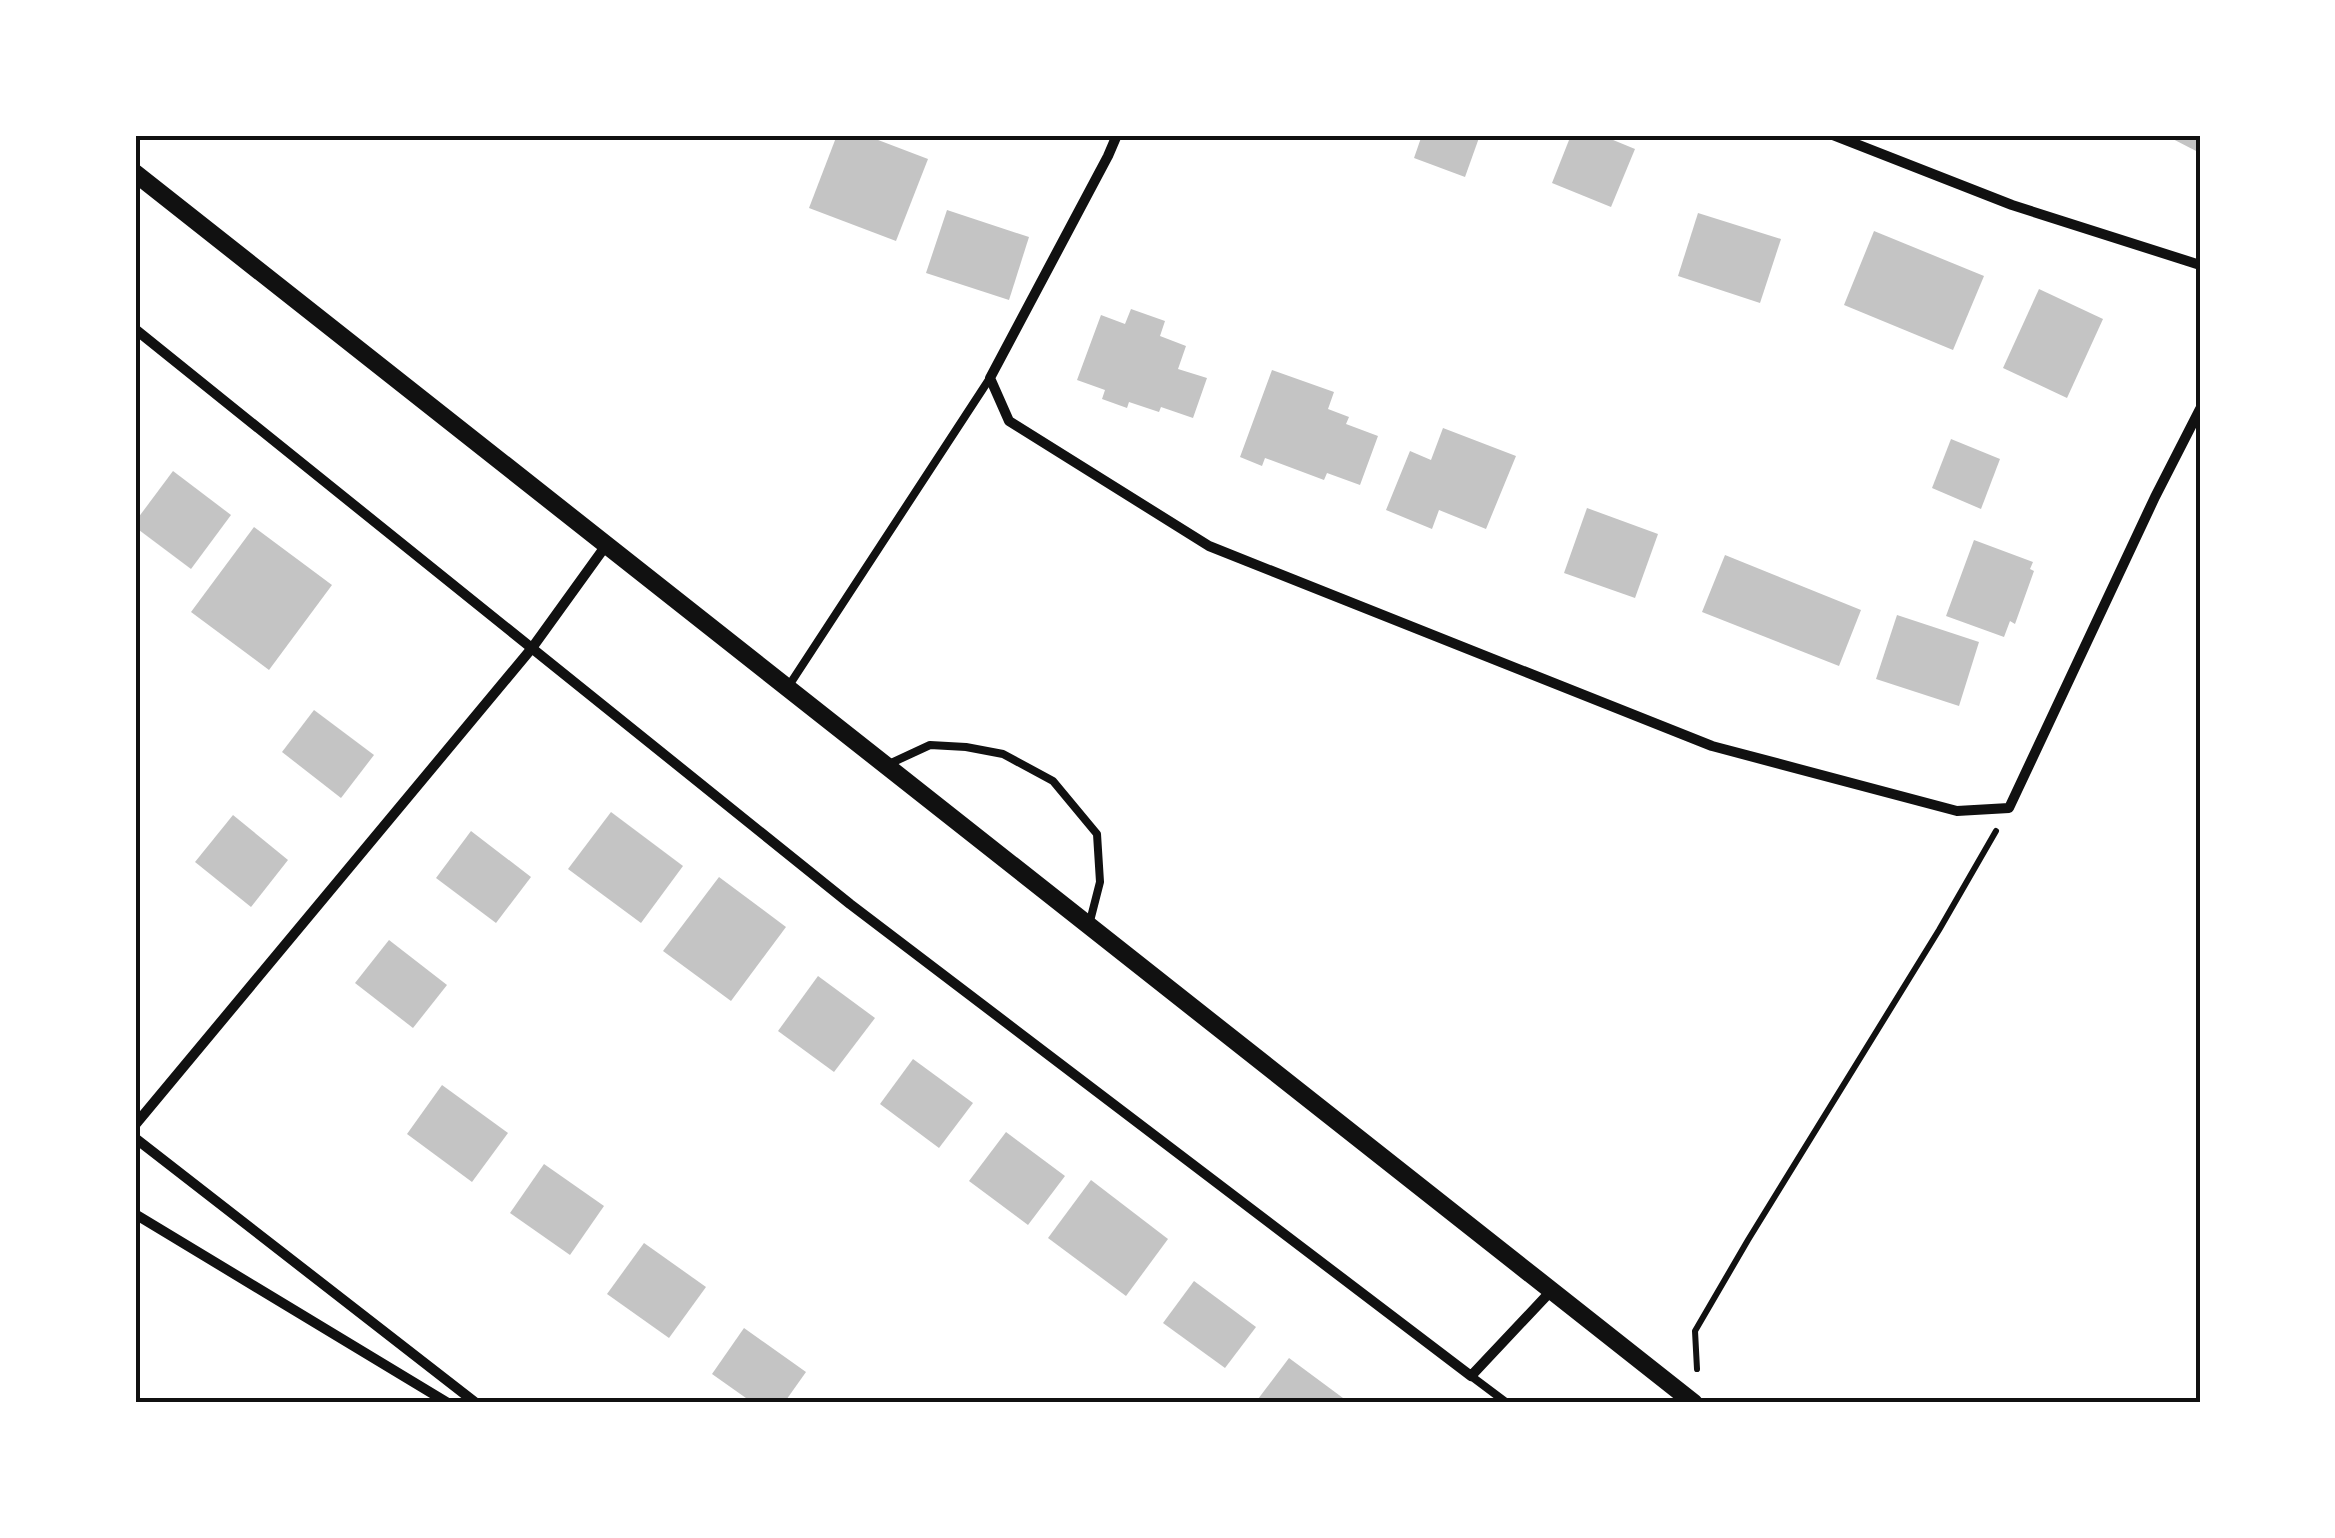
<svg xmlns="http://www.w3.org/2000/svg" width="2335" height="1538" viewBox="0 0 2335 1538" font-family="Manrope,sans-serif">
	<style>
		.building { fill: #c4c4c4 }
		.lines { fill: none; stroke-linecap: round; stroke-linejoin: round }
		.path { stroke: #111; stroke-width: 6 }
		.service { stroke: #111; stroke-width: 8 }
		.minor { stroke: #111; stroke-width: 10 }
		.tertiary { stroke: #111; stroke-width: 18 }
		.neatline { fill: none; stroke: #111; stroke-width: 4 }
	</style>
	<rect width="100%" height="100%" fill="#fff"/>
	<!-- building -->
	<g class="building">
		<polygon points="837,135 865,135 928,159 896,241 809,208"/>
		<polygon points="1422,135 1480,135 1465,177 1414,158"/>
		<polygon points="1571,135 1601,135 1635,149 1611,207 1552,183"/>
		<polygon points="2165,135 2200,135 2200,153"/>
		<polygon points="947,210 1029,237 1009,300 926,273"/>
		<polygon points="1698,213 1781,239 1760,303 1678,276"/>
		<polygon points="1874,231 1984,276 1953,350 1844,305"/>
		<polygon points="2039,289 2103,319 2067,398 2003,368"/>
		<polygon points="1131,309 1165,321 1160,336 1186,346 1178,369 1207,378 1193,418 1161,407 1159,412 1129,402 1127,408 1102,399 1105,390 1077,380 1101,315 1125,324"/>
		<polygon points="1272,370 1334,392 1328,409 1349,417 1346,424 1378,436 1360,485 1327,473 1324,480 1265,458 1262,466 1240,457"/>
		<polygon points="1443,428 1516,456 1486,529 1439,510 1432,529 1386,510 1410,451 1431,460"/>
		<polygon points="1951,439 2000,459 1981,509 1932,488"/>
		<polygon points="173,471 231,515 191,569 135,527 135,522"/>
		<polygon points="1587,508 1658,534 1635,598 1564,573"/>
		<polygon points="254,527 332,585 269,670 191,612"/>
		<polygon points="1974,540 2033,562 2030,569 2034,571 2015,624 2010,621 2004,637 1946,616"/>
		<polygon points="1725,555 1861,610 1839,666 1702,612"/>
		<polygon points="1897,615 1979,642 1959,706 1876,679"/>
		<polygon points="314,710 374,755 341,798 282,752"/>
		<polygon points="611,812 683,866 641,923 568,869"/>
		<polygon points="233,815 288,860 251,907 195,862"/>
		<polygon points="471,831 531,877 496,923 436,878"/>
		<polygon points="719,877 786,927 731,1001 663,951"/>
		<polygon points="389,940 447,985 413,1028 355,983"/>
		<polygon points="818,976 875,1018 834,1072 778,1031"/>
		<polygon points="913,1059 973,1103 939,1148 880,1104"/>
		<polygon points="442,1085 508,1133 472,1182 407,1134"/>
		<polygon points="1006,1132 1065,1176 1028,1225 969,1181"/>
		<polygon points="544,1164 604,1206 570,1255 510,1213"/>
		<polygon points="1091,1180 1168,1239 1126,1296 1048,1238"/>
		<polygon points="644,1243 706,1287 669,1338 607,1294"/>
		<polygon points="1194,1281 1256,1327 1225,1368 1163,1323"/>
		<polygon points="744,1328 806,1372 784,1403 753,1403 712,1374"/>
		<polygon points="1289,1358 1343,1398 1339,1403 1255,1403"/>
	</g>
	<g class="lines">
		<!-- path -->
		<polyline class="path" points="1697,1369 1695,1331 1748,1240 1939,930 1996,831"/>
		<!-- service -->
		<g class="service">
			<polyline points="788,687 990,378"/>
			<polyline points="887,765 930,745 966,747 1003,754 1053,781 1097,834 1100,882 1089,925"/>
			<polyline points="1471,1376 1507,1403"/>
		</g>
		<!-- minor -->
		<g class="minor">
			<polyline points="1117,135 1108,156 990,378 1009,421 1209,546 1712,746 1957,811 2009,808 2155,497 2200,409"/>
			<polyline points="1833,135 2012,205 2200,265"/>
			<polyline points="135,329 850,904 1471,1376 1551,1291"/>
			<polyline points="135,1125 532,648 607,544"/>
			<polyline points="135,1138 476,1403"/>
			<polyline points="135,1214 448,1403"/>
		</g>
		<!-- tertiary -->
		<polyline class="tertiary" points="135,173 1694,1403"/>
	</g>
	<!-- border -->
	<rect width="2335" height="1538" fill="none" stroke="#ffffff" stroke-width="275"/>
	<rect x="138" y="138" width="2060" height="1262" class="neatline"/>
</svg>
